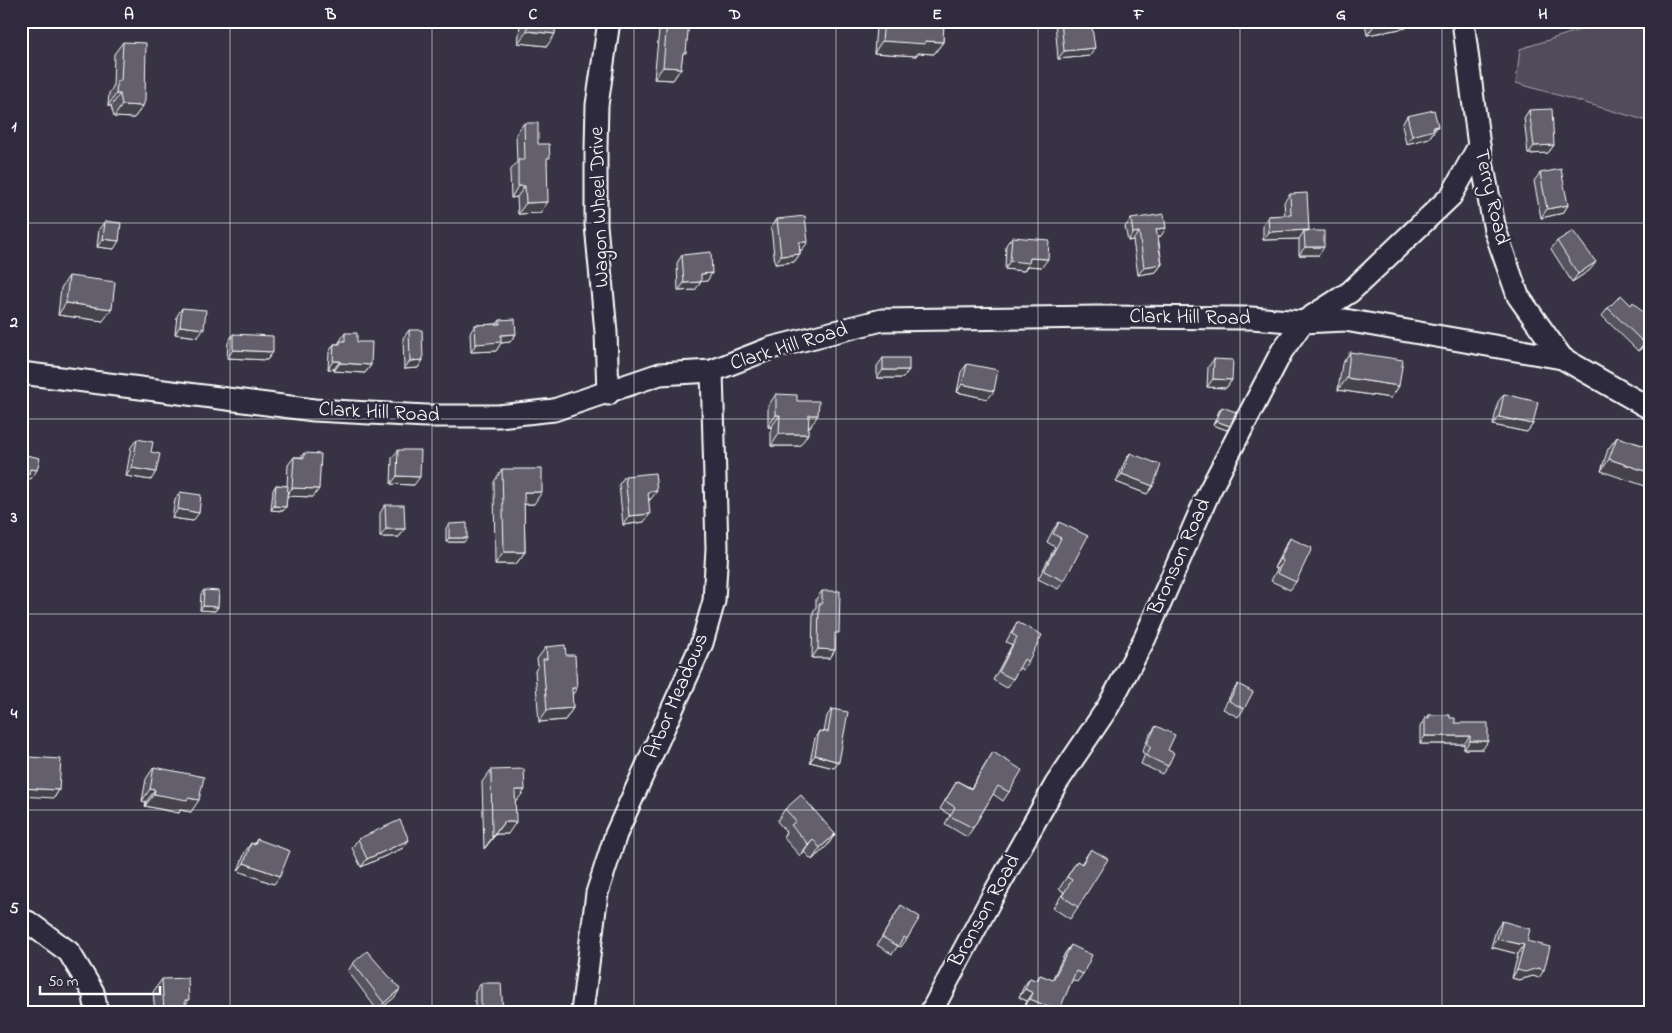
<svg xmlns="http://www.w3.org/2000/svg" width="1672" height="1033" viewBox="0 0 1672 1033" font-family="'Indie Flower',sans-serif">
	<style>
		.green { fill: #514c5c; stroke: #a8a6ae }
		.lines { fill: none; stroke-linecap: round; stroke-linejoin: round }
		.minor-casing { stroke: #fff; stroke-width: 25 }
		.minor { stroke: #2f2a3d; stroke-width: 21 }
		.wall { fill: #55525e; stroke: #fff }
		.shaded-wall { fill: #45424c; stroke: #fff }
		.building { fill: #635f6d; stroke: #fff }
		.grid { fill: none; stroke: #fff; stroke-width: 1; stroke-opacity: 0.55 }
		.labels { text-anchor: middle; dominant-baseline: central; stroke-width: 4.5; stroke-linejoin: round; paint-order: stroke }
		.street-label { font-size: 21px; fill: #fff; stroke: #2f2a3d }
		.neatline { fill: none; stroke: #fff; stroke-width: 2 }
		.grid-label { font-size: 16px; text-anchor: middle; font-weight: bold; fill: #fff }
	</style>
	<rect width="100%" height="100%" fill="#373345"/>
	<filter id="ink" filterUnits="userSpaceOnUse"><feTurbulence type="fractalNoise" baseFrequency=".02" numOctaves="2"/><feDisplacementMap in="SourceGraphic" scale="10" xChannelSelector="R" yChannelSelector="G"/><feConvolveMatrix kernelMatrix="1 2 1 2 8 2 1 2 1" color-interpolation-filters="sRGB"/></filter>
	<g filter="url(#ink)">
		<!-- green -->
		<polygon class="green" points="1608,21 1651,21 1651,122 1516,83 1520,49"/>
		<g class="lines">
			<!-- minor casing -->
			<g class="minor-casing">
				<g id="minor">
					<polyline points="1463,21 1479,146 1495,230 1518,296 1562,358"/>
					<polyline points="21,373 314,410 426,416 498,416 554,410 660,374 712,371 771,348 882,320 1097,317 1251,318 1303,322 1345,320 1562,358 1651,409"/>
					<polyline points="608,394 606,332 596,225 596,148 597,105 609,21"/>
					<polyline points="21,920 28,922 69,952 93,992 97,1012"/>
					<polyline points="582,1012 597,893 616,834 702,643 714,601 717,548 712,371"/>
					<polyline points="931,1012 990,901 1056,784 1108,707 1145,638 1209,492 1282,351 1303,322 1350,292 1451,196 1479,146"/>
				</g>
			</g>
			<!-- minor -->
			<use href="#minor" class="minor"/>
		</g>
		<!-- wall -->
		<g class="wall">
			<polygon points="522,21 556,21 547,46 518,43 520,25"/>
			<polygon points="660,21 689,21 682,58 681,68 673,80 654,79"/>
			<polygon points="880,21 944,21 943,42 934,54 918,53 916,56 874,53 876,27"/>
			<polygon points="1055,21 1091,21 1090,56 1058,59"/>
			<polygon points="1366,21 1411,21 1406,28 1367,35 1365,22"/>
			<polygon points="123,42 143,106 134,118 114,117 111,106 108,106 109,93 113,87 114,54"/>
			<polygon points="1529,110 1554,145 1548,153 1528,154 1524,118"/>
			<polygon points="1407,116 1438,126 1429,138 1406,144 1402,125"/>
			<polygon points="524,123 547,162 540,213 518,214 517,197 511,198 510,171 517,162 516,134"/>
			<polygon points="1540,173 1568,205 1563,213 1541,218 1534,181"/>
			<polygon points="1290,194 1309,230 1319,255 1299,255 1299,239 1263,240 1263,224 1268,216 1285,215 1284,202"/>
			<polygon points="777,219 802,250 800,250 800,254 794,262 775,264 771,227"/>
			<polygon points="1131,219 1161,236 1158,236 1162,264 1156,272 1138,275 1133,240 1128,241 1125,227"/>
			<polygon points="105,221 114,249 97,247 99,229"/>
			<polygon points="1012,237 1042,267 1027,266 1024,271 1005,269 1006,245"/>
			<polygon points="1557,241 1590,270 1572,282 1551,249"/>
			<polygon points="682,255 712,273 707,281 701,281 695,290 678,291 677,263"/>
			<polygon points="69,276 103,321 58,315 61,288"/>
			<polygon points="1631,305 1651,321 1651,340 1638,351 1602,316 1608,308"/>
			<polygon points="182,308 198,337 175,334 177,316"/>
			<polygon points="500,320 516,334 510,342 501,343 496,351 471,352 470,333 475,325 497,324"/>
			<polygon points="409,330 423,360 418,368 404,369 403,338"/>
			<polygon points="345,333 357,342 371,365 365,373 334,371 334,369 328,369 329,352 334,344 338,344"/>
			<polygon points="233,334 273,352 267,360 227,358 228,343"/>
			<polygon points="1350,352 1399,386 1391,398 1338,390 1342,364"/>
			<polygon points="883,358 903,378 877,378 877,366"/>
			<polygon points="1214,359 1232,380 1226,388 1207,387 1208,367"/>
			<polygon points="967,364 988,399 957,392 961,372"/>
			<polygon points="776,394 797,401 810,427 808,427 800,446 771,446 771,427 768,427 768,406"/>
			<polygon points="1504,394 1533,424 1527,432 1493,425 1498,402"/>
			<polygon points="1222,407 1227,430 1213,425 1219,411"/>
			<polygon points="1617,437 1651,448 1601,471 1608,449"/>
			<polygon points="137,439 151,452 151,480 126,476 131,447"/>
			<polygon points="398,450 414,485 391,484 392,458"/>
			<polygon points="304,453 313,497 287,496 286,507 283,511 271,510 273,490 276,485 287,486 288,465 294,457 301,457"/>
			<polygon points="1130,453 1153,486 1147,494 1116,482 1125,461"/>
			<polygon points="502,469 534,504 524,504 525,552 516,564 495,564 494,482"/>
			<polygon points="625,476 651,499 649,500 644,522 623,525 619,484"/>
			<polygon points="180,492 193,521 172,518 175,500"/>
			<polygon points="385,505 405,529 399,537 380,537 380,513"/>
			<polygon points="1059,522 1064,581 1058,589 1038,579 1055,547 1047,542 1053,530"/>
			<polygon points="449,524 464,542 446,542 446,528"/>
			<polygon points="1290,538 1296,582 1290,590 1271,581 1277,569 1274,568 1285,546"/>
			<polygon points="204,590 218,607 215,611 200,610 201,594"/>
			<polygon points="822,591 835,638 835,650 830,658 812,658 813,612 816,607 816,599"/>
			<polygon points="1017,622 1028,662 1023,670 1019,668 1013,679 1007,688 993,680 1012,645 1006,642 1012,631"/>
			<polygon points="546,647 566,655 573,708 565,720 539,722 535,671 538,666 537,659"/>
			<polygon points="1238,684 1244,709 1238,717 1223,709 1232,692"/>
			<polygon points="832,709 834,768 810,762 815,738 819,731 824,732 827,716"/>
			<polygon points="1429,715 1450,718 1483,749 1464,749 1464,744 1420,744 1420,727 1425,718 1427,718"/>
			<polygon points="1156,726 1168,750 1168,766 1162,774 1141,764 1145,754 1142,752 1150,734"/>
			<polygon points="993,752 1009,792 1003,801 993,794 973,828 967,837 945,824 950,815 940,809 957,781 971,788"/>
			<polygon points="28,757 59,790 54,798 22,767 22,766"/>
			<polygon points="154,767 191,812 180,810 179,813 145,806 146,802 142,801 146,779"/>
			<polygon points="491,770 516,802 515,802 508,834 496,834 484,849 482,782"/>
			<polygon points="785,809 835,834 827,846 812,860 804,852 800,856 783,837 786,832 777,821"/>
			<polygon points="257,839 274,884 238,871 245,852 251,843 254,844"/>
			<polygon points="358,839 403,848 361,867 352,848"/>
			<polygon points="1091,849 1078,907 1070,919 1053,908 1064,892 1059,889 1077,861 1081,864"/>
			<polygon points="901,905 907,939 901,947 898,946 892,954 877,945"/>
			<polygon points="1502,921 1527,941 1539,978 1533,976 1519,980 1512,978 1518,954 1491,947 1496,930"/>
			<polygon points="1071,945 1083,974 1077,982 1072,980 1058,1012 1035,1012 1024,1007 1027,1001 1019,997 1024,986 1030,978 1036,981 1040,975 1052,980 1065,953"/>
			<polygon points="353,963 395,997 378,1011 348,971"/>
			<polygon points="162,979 185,1006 186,1012 155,1012 153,992"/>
			<polygon points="481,983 503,1012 475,1012 475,992"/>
		</g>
		<!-- shaded-wall -->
		<g class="shaded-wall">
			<polygon points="1385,21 1411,21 1406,28 1367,35 1376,23"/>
			<polygon points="527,31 555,34 547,46 518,43"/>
			<polygon points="882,41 925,41 943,42 934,54 918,53 916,56 874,53"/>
			<polygon points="1095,48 1090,56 1058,59 1064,51"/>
			<polygon points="663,67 681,68 673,80 654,79"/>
			<polygon points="116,94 120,94 111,106 108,106"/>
			<polygon points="122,105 143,106 134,118 114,117"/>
			<polygon points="1438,126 1429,138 1406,144 1412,136"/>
			<polygon points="1554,145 1548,153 1528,154 1534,146"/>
			<polygon points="518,186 525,186 517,197 511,198"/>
			<polygon points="548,202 540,213 518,214 526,203"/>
			<polygon points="1568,205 1563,213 1541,218 1547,209"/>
			<polygon points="1166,228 1161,236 1151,238 1156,229"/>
			<polygon points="1309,230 1304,231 1299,239 1263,240 1269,232"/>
			<polygon points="1139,232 1133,240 1128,241 1133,233"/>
			<polygon points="103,239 119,241 114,249 97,247"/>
			<polygon points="799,242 808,242 802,250 793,250"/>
			<polygon points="1305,247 1324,247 1319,255 1299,255"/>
			<polygon points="800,254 794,262 775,264 781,256"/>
			<polygon points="1030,258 1048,259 1042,267 1027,266 1024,271 1005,269 1010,261"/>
			<polygon points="1596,262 1590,270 1572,282 1578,274"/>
			<polygon points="1162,264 1156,272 1138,275 1144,267"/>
			<polygon points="712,273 707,281 695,282 701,274"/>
			<polygon points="701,282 695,290 678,291 684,283"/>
			<polygon points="66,303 112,309 103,321 58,315"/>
			<polygon points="180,326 204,329 198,337 175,334"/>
			<polygon points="516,334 510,342 501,343 496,351 471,352 476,344 501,335"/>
			<polygon points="1651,337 1651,340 1638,351 1644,343"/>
			<polygon points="233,350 273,352 267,360 227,358"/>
			<polygon points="423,360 418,368 404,369 410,361"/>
			<polygon points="333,361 340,361 334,369 328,369"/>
			<polygon points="340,363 371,365 365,373 334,371"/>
			<polygon points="883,370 909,370 903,378 877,378"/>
			<polygon points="1347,378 1399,386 1391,398 1338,390"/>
			<polygon points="1213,379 1232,380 1226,388 1207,387"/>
			<polygon points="962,384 994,391 988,399 957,392"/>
			<polygon points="776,415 780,415 771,427 768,427"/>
			<polygon points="809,415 818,415 810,427 800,427"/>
			<polygon points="1499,417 1533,424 1527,432 1493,425"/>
			<polygon points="1216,421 1230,426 1227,430 1213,425"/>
			<polygon points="779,434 808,434 800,446 771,446"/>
			<polygon points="1609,459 1651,473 1651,488 1601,471"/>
			<polygon points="132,468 156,472 151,480 126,476"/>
			<polygon points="30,469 37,470 31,479 26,478 23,483 21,482 21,473"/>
			<polygon points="1122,474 1153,486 1147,494 1116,482"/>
			<polygon points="397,476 420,477 414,485 391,484"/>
			<polygon points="292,488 319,489 313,497 286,496"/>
			<polygon points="657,491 651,499 642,500 648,492"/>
			<polygon points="524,492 542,492 534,504 516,504"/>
			<polygon points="274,506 286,507 283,511 271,510"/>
			<polygon points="178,509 199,513 193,521 172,518"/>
			<polygon points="650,514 644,522 623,525 629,516"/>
			<polygon points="386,529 405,529 399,537 380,537"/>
			<polygon points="449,538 467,538 464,542 446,542"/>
			<polygon points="504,552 525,552 516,564 495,564"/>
			<polygon points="1280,559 1283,561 1277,569 1274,568"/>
			<polygon points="203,606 218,607 215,611 200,610"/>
			<polygon points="818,649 835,650 830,658 812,658"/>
			<polygon points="572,688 577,688 569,700"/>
			<polygon points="573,708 565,720 539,722 547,710"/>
			<polygon points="1425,736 1470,736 1464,744 1420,744"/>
			<polygon points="1470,741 1488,741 1483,749 1464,749"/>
			<polygon points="815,755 839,762 834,768 810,762"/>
			<polygon points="21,788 59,790 54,798 21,796"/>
			<polygon points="150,789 155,790 146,802 142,801"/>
			<polygon points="515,790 525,790 516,802 507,802"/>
			<polygon points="154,794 188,798 199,800 191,812 180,810 179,813 145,806"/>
			<polygon points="504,822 516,822 508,834 496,834 484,849"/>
			<polygon points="835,834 827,846 812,860 820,848"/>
			<polygon points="813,839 804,852 800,856 808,844"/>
			<polygon points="409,840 403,848 361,867 367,859"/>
			<polygon points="244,863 280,876 274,884 238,871"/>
			<polygon points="1497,939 1524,945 1518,954 1491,947"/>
			<polygon points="1538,968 1544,970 1539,978 1533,976 1519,980 1512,978 1517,970"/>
			<polygon points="400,989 395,997 378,1011 384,1003"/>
			<polygon points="1025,989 1033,993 1027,1001 1019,997"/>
			<polygon points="1030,999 1059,1011 1035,1012 1024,1007"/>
			<polygon points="185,1000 189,1000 181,1012"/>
		</g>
		<!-- building -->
		<g class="building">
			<polygon points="527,21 556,21 555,34 527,31"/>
			<polygon points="667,21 689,21 686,53 683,53 681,68 663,67"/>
			<polygon points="884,21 944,21 943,42 925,41 925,44 882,41"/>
			<polygon points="1061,21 1091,21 1095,48 1064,51"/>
			<polygon points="123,42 146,43 145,101 143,106 122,105 120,94 116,94 117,81 121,81"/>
			<polygon points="1552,109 1554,145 1534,146 1529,110"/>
			<polygon points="1434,110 1438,126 1433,127 1434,130 1412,136 1407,116"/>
			<polygon points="524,123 538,123 538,144 549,144 550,158 547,158 548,202 526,203 525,186 518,186 518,160 525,160"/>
			<polygon points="1561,169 1568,205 1547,209 1540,173"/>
			<polygon points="1307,193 1309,230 1269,232 1268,216 1291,215 1290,194"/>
			<polygon points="1164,214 1166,228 1156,229 1162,264 1144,267 1139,232 1133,233 1131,219"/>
			<polygon points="805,216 808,242 799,242 800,254 781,256 777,219"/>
			<polygon points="105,221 121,223 119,241 103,239"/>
			<polygon points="1304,231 1324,231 1324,247 1305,247"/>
			<polygon points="1573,231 1596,262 1578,274 1557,241"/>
			<polygon points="1012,237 1049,240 1048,259 1030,258 1029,263 1010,261"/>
			<polygon points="711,252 712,273 701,274 701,282 684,283 682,255"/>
			<polygon points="69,276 115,282 112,309 66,303"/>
			<polygon points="1621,295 1631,305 1633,302 1651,321 1651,337 1644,343 1608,308"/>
			<polygon points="182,308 206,310 204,329 180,326"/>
			<polygon points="515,319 516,334 501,335 501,342 476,344 475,325 500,324 500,320"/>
			<polygon points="409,330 422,330 423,360 410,361"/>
			<polygon points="345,333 357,333 357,342 372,342 371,365 340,363 340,361 333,361 334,344 340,344 340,341 345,341"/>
			<polygon points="233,334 273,336 273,352 233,350"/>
			<polygon points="1350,352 1403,360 1399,386 1347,378"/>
			<rect x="883" y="358" width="26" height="12"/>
			<polygon points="1214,359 1233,360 1232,380 1213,379"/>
			<polygon points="967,364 998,370 994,391 962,384"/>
			<polygon points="776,394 797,395 797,401 819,401 818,415 809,415 808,434 779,434 780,415 776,415"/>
			<polygon points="1504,394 1538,402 1533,424 1499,417"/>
			<polygon points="1222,407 1236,412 1230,426 1216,421"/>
			<polygon points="1617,437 1651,448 1651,473 1609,459"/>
			<polygon points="137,439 153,442 151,452 160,454 156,472 132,468"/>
			<polygon points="398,450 421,450 420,477 397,476"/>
			<polygon points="304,453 321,454 319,489 292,488 294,457 304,458"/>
			<polygon points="1130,453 1161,465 1153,486 1122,474"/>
			<polygon points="21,454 40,458 37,470 30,469 29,474 21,473"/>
			<polygon points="502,469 542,469 542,492 524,492 525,552 504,552"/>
			<polygon points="655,473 657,491 648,492 650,514 629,516 625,476"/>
			<polygon points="276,485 288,486 286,507 274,506"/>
			<polygon points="180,492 201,495 199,513 178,509"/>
			<polygon points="385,505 404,505 405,529 386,529"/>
			<polygon points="1059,522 1088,536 1064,581 1044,571 1061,538 1053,534"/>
			<polygon points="467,523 467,538 449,538 449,524"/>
			<polygon points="1290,538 1312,548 1296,582 1277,573 1283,561 1280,559"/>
			<polygon points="204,590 219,591 218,607 203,606"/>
			<polygon points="822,591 840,591 839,633 835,633 835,650 818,649 819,604 822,604"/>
			<polygon points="1017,622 1042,635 1028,662 1024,659 1013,679 999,672 1017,637 1012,634"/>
			<polygon points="565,645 566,655 575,655 577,688 572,688 573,708 547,710 543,659 547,659 546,647"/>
			<polygon points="1238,684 1253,692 1244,709 1229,701"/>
			<polygon points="832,709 848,712 839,762 815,755 819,731 828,732"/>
			<polygon points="1429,715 1450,715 1450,718 1455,718 1455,723 1488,723 1488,741 1470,741 1470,736 1425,736 1425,718 1429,718"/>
			<polygon points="1156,726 1175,735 1168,750 1174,753 1168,766 1146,756 1151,746 1147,744"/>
			<polygon points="993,752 1022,770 1009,792 998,786 973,828 950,816 955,807 945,801 957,781 971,789"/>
			<polygon points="28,757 61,759 59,790 21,788 21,767 27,768"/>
			<polygon points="154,767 204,777 199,800 188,798 187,800 154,794 155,790 150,789"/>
			<polygon points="524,769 525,790 515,790 516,822 504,822 492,837 491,770"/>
			<polygon points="801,795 835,834 820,848 813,839 808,844 791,825 796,821 785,809"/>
			<polygon points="400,820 409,840 367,859 358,839"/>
			<polygon points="257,839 290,851 280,876 244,863 251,843 255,845"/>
			<polygon points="1091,849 1108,859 1078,907 1062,896 1072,880 1067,877 1077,861 1082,864"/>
			<polygon points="901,905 920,917 907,939 904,937 898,946 882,937"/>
			<polygon points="1502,921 1530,929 1527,941 1550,947 1544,970 1538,968 1525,972 1517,970 1524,945 1497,939"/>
			<polygon points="1071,945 1092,955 1083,974 1076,971 1059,1011 1030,999 1033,993 1025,989 1030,978 1037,981 1040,975 1053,980"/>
			<polygon points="367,951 400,989 384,1003 353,963"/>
			<polygon points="188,978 189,1000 185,1000 186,1012 164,1012 162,979"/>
			<polygon points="481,983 501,983 503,1012 481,1012"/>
		</g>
	</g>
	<!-- grid -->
	<path class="grid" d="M 230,21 L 230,1012M 432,21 L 432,1012M 634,21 L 634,1012M 836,21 L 836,1012M 1038,21 L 1038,1012M 1240,21 L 1240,1012M 1442,21 L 1442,1012M 21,223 L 1651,223M 21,419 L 1651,419M 21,614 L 1651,614M 21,810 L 1651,810"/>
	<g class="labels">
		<!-- street labels -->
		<g class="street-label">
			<text transform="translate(1491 197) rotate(77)">Terry Road</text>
			<text transform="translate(600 207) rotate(-92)">Wagon Wheel Drive</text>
			<text transform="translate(1190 318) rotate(1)">Clark Hill Road</text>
			<text transform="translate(789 347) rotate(-17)">Clark Hill Road</text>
			<text transform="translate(379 413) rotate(3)">Clark Hill Road</text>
			<text transform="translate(1180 557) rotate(-66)">Bronson Road</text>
			<text transform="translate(677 696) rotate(-67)">Arbor Meadows</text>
			<text transform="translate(985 911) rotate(-61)">Bronson Road</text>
		</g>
	</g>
	<!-- margin -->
	<rect width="1672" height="1033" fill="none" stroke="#2f2a3d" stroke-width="55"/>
	<!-- scale -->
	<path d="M40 986v8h120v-8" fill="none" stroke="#ffffff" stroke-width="2.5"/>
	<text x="48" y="986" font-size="15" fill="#ffffff" stroke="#2f2a3d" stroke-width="4" paint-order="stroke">50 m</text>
	<rect x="28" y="28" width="1616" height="978" class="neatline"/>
	<g class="grid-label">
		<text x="129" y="19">A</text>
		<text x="331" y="19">B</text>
		<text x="533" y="19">C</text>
		<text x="735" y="19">D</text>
		<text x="937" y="19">E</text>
		<text x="1139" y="19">F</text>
		<text x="1341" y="19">G</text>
		<text x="1543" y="19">H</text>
		<text x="14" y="131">1</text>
		<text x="14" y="327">2</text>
		<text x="14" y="522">3</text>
		<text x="14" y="718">4</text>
		<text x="14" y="913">5</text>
	</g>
</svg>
